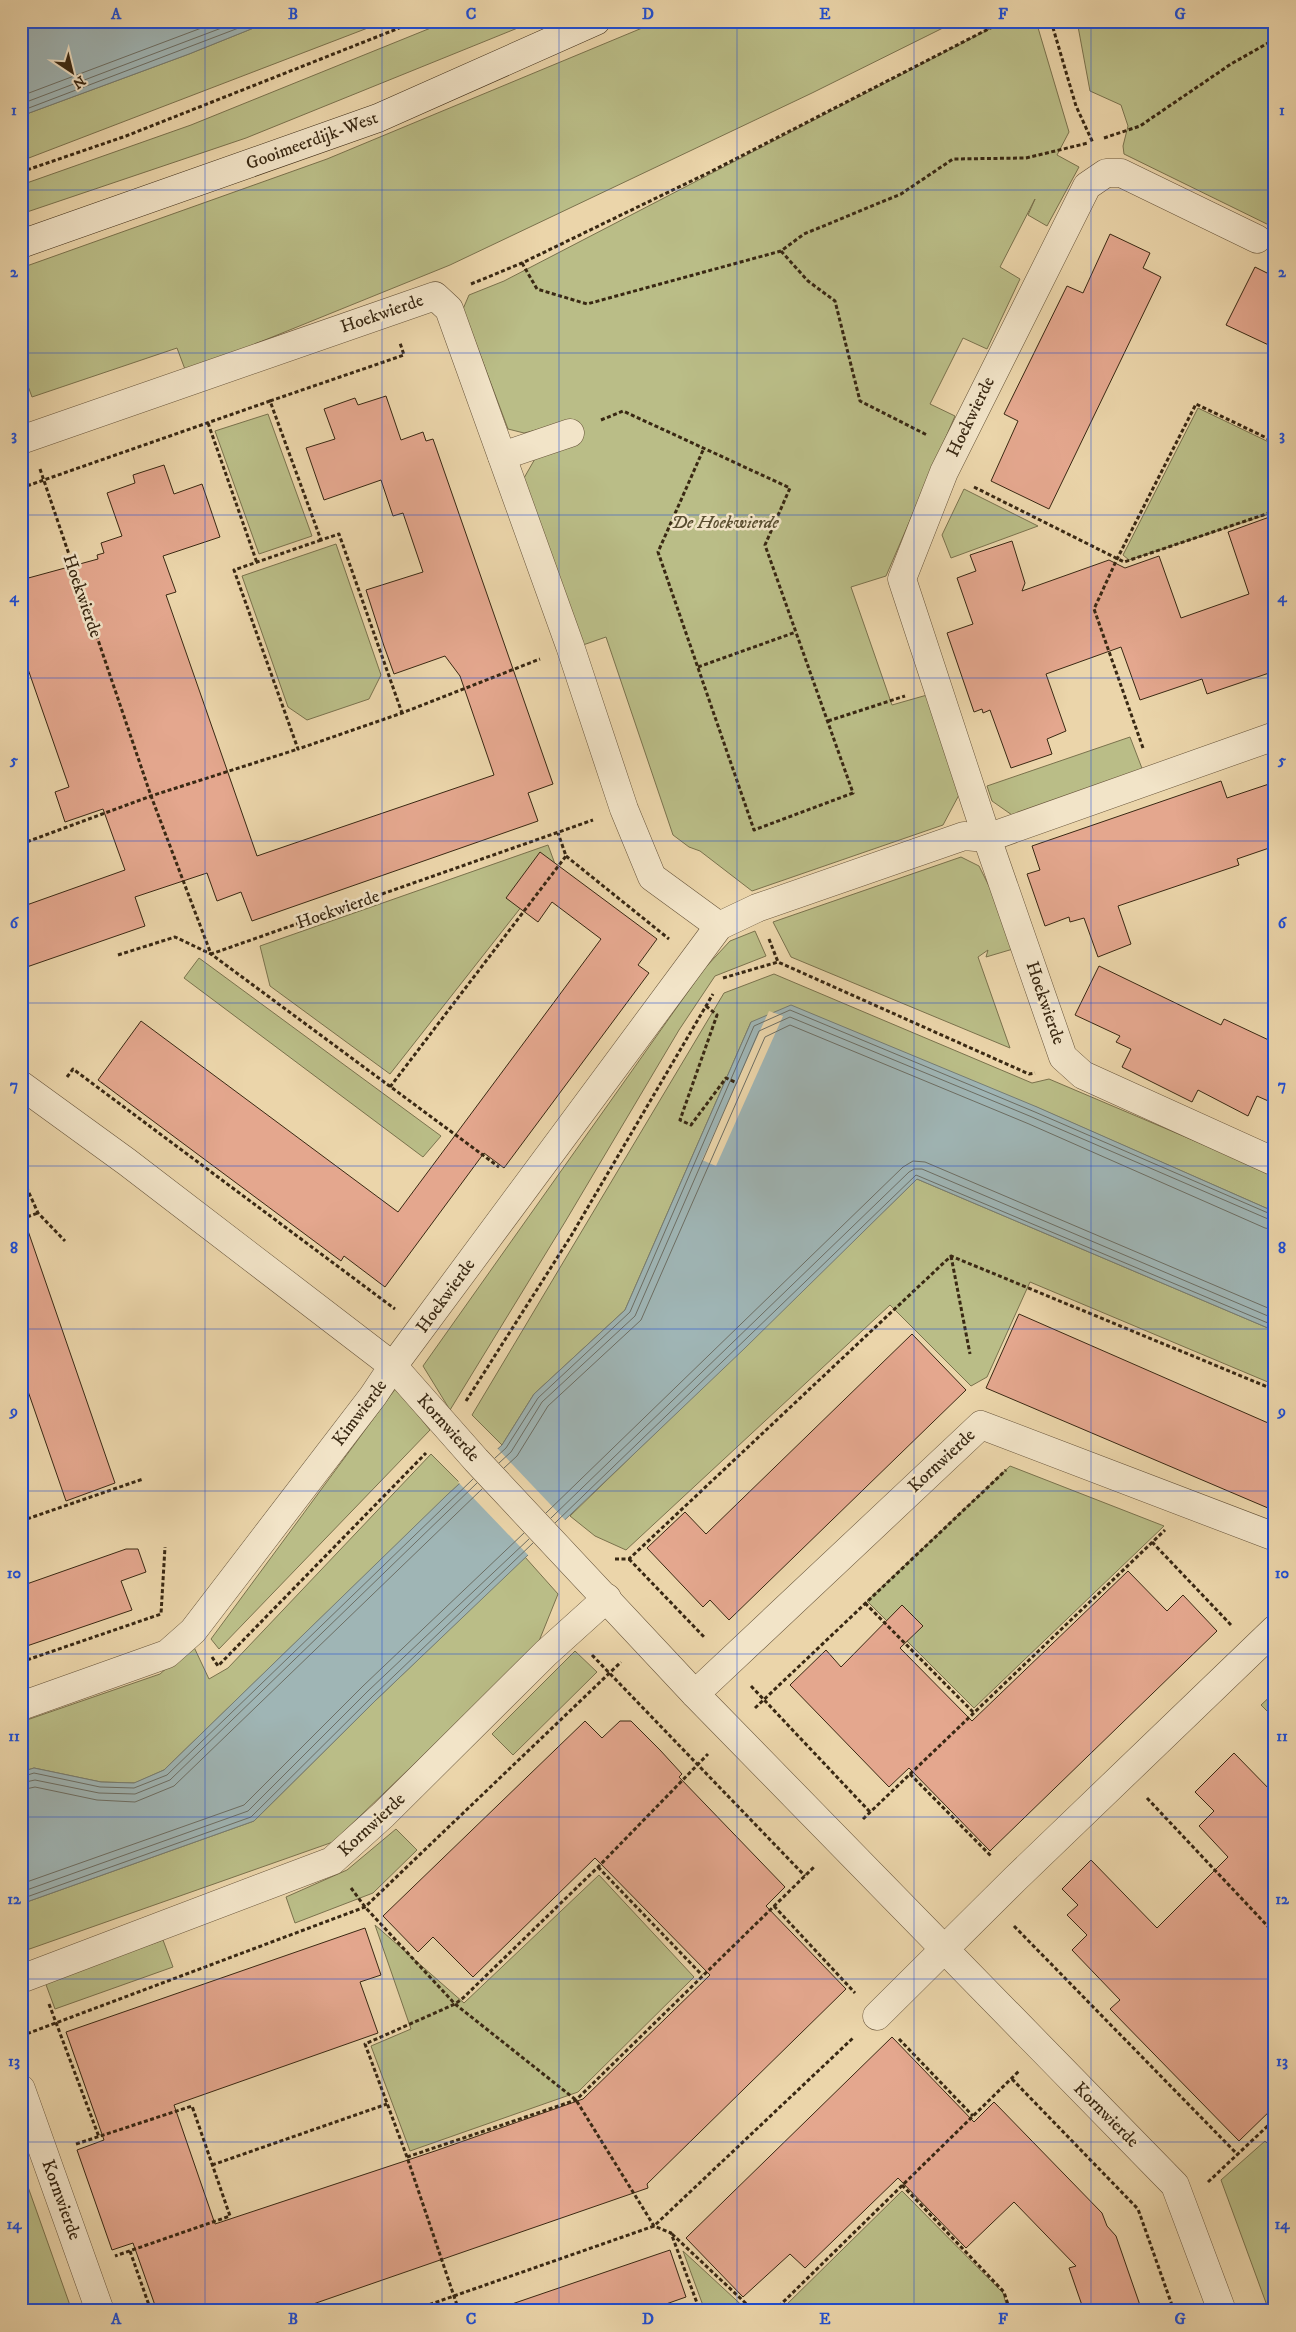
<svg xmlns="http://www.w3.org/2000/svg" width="1296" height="2332" viewBox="0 0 1296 2332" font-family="'IM FELL DW Pica',serif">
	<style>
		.green { fill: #babd87; stroke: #7a724d }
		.water { fill: #9fb5b5; stroke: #767d74 }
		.pier { fill: #ebd5aa }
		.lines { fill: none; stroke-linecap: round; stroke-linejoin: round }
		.shore { stroke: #6c6e64; stroke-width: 1 }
		.building { fill: #e4a78e; stroke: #392813 }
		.street-casing { stroke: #665339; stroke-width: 29 }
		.secondary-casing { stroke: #392813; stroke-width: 29 }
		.path { stroke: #392813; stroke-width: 3; stroke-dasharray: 4 2.5; stroke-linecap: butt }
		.street { stroke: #f2e4c8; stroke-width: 28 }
		.secondary { stroke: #f2e4c8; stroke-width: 28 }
		.grid { fill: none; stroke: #1d4ed8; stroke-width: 1; stroke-opacity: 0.55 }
		.labels { text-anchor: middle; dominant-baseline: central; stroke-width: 5; stroke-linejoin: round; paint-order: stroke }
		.street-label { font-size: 18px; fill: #392813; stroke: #f2e4c8 }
		.park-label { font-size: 18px; font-style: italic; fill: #594d30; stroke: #f2e4c8 }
		.neatline { fill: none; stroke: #1d4ed8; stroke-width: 2 }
		.grid-label { font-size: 16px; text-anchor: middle; font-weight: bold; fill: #1d4ed8 }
	</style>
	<rect width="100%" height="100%" fill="#ebd5aa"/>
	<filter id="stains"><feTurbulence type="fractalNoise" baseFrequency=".004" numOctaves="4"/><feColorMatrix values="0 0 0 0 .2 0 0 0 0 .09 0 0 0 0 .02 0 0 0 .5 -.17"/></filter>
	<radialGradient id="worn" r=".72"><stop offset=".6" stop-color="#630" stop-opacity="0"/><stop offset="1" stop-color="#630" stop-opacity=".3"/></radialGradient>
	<!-- green -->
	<g class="green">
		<polygon points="271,21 386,21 21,161 21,116 189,54"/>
		<polygon points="448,21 535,21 246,138 21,214 21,185 191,125"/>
		<polygon points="659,21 957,21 812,93 450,265 186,372 177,348 32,397 21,367 21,268 327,159"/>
		<polygon points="1005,21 1036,21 1069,132 1057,155 1079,167 1047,226 1028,215 1035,199 1000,267 1020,279 987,349 963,338 930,404 955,416 886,576 851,587 892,705 927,695 960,793 943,825 752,891 700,851 689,847 673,835 606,637 583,645 524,478 536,457 557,425 524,433 508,429 463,309 469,295 504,281"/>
		<polygon points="1077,21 1275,21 1275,228 1124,154 1123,146 1128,126 1121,105 1090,91"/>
		<polygon points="1198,408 1275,445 1275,512 1129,560 1123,555"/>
		<polygon points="268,414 312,536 259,554 215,431"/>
		<polygon points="964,489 1038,526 951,558 942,535"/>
		<polygon points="336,544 381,675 369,699 307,720 288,707 242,576"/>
		<polygon points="1130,737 1143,771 1012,815 992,801 987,786"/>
		<polygon points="548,845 555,864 390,1074 270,986 260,946"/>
		<polygon points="961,857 979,866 992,892 1013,949 986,957 988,950 978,957 1010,1048 791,957 773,922"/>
		<polygon points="755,931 766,956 715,976 679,1030 565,1222 450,1410 423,1366 704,969 730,941"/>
		<polygon points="199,958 441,1136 423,1157 184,978"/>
		<polygon points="774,974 1032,1083 1049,1079 1275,1175 1275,1212 1036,1107 751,1022 625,1310 534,1394 502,1445 472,1415 724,993"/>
		<polygon points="917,1179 1275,1331 1275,1385 1030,1282 987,1377 971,1386 890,1305 626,1550 595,1536 570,1516"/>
		<polygon points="396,1388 430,1430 219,1649 211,1639"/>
		<polygon points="431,1454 460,1483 164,1770 135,1783 101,1782 34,1768 21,1772 21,1722 160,1674 193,1645 209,1679 228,1668"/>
		<polygon points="1010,1466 1164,1526 974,1708 867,1601"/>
		<polygon points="525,1557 558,1594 537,1646 333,1842 21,1952 21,1904 254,1821 376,1700"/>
		<polygon points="575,1651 597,1672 513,1755 492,1734"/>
		<polygon points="1275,1692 1275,1719 1261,1705"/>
		<polygon points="396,1829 417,1850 373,1893 295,1923 286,1897 347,1870"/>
		<polygon points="599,1875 694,1977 578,2092 410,2151 371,2046 411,2029 375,1925 464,2003"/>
		<polygon points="163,1940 173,1967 55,2009 45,1982"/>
		<polygon points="1265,2141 1275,2151 1275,2311 1269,2311 1221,2180"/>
		<polygon points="21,2170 22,2170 72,2311 21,2311"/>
		<polygon points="902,2191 1003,2293 1008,2311 780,2311"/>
		<polygon points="683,2251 748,2311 705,2311"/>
	</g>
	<!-- water -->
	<g class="water">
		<polygon points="21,21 271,21 189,54 21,116"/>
		<polygon points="791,1005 1037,1107 1275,1212 1275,1331 917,1179 745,1348 376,1700 254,1821 21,1904 21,1772 34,1768 101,1782 134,1783 164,1770 447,1495 502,1445 534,1394 625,1310 751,1022"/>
	</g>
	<!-- pier -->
	<g class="pier">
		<polygon points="769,1011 783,1016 716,1166 702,1160"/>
		<polygon points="496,1447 567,1522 530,1557 458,1482"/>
	</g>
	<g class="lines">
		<!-- shore -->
		<g class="shore">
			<polyline points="21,96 220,21"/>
			<polyline points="21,104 240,21"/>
			<polyline points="21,111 257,21"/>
			<polyline points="495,1458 506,1448 538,1398 630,1312 754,1026 790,1010 1035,1112 1275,1216"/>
			<polyline points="499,1463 511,1452 542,1402 635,1316 759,1031 790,1017 1032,1117 1275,1222"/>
			<polyline points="504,1468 517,1456 548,1406 641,1320 765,1037 790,1025 1029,1124 1265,1228 1275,1230"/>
			<polyline points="546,1513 903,1167 913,1161 925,1162 1275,1311"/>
			<polyline points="551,1518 909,1172 914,1169 922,1169 1275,1319"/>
			<polyline points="555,1523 916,1175 1275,1326"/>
			<polyline points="21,1777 34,1773 100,1787 134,1788 167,1775 473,1479"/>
			<polyline points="21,1783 35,1780 99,1793 135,1794 170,1780 477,1483"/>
			<polyline points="21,1790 35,1787 97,1800 135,1802 174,1786 482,1489"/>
			<polyline points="21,1884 244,1805 363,1686 524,1533"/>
			<polyline points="21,1892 248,1811 368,1691 529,1539"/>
			<polyline points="21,1899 251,1817 373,1696 533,1543"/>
		</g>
	</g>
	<!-- building -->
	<g class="building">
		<polygon points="1110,234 1150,253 1143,268 1161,277 1049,509 991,481 1018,421 1004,414 1067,286 1083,293"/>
		<polygon points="1255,267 1275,277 1275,348 1226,325"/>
		<polygon points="386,396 401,440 423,432 426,441 433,439 553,784 528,793 538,821 252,921 241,892 217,901 207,873 135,897 145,926 21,969 21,907 125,870 103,809 65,822 55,792 69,787 21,649 21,580 98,559 97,555 104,553 101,543 122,536 107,493 135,483 133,475 164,465 174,494 202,484 220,537 163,556 176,592 166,595 257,856 494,775 460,676 445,656 394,674 384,646 366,590 423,572 403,513 393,516 381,480 324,500 306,448 335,439 324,409 355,398 358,405"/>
		<polygon points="1275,515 1275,671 1207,694 1202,679 1140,700 1121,647 1046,674 1066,731 1047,739 1052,754 1011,768 990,710 983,713 982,709 974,712 947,633 973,624 957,578 976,571 970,555 1012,541 1025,583 1022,591 1109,560 1125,568 1159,556 1181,618 1249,594 1228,532"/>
		<polygon points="1221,781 1227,798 1275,782 1275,846 1237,859 1239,865 1118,906 1131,944 1098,957 1084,918 1070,922 1069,917 1045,926 1027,874 1040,870 1032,846"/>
		<polygon points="540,852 657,939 638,965 649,973 504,1168 484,1153 385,1287 344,1256 341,1261 98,1080 141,1021 398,1212 601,939 552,902 538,922 506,898"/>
		<polygon points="1099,966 1221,1025 1224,1019 1275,1043 1275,1104 1257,1096 1248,1116 1198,1090 1192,1102 1122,1067 1131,1049 1116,1042 1120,1036 1075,1015"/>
		<polygon points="26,1225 115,1483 66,1501 21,1371 21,1226"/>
		<polygon points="1019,1314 1275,1426 1275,1511 986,1388"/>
		<polygon points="912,1334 966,1390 729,1620 710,1600 703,1607 647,1548 685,1512 706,1534"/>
		<polygon points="126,1549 138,1549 146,1572 121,1581 132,1610 21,1648 21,1586"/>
		<polygon points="1128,1571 1167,1611 1183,1595 1217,1631 990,1851 909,1768 889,1787 790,1685 826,1650 841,1667 902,1605 923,1626 900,1648 972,1721"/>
		<polygon points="585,1721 602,1738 620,1721 631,1721 660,1750 682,1774 679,1777 785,1887 766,1906 846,1989 647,2184 648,2188 293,2311 157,2311 133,2243 112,2250 77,2150 104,2140 66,2032 365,1928 381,1975 360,1982 378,2033 174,2105 215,2224 435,2151 583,2099 710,1975 595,1858 473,1977 433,1937 418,1952 383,1916"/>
		<polygon points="1234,1753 1275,1795 1275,2106 1239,2141 1110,2009 1120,2000 1072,1950 1087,1935 1067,1915 1078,1905 1062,1889 1091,1860 1157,1928 1228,1857 1199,1826 1214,1811 1195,1792"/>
		<polygon points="892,2037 974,2122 994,2102 1102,2213 1107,2226 1116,2236 1142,2311 1084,2311 1069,2268 1076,2266 1014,2202 966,2248 898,2178 805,2268 790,2254 743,2297 686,2238"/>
		<polygon points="670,2250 686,2297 646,2311 510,2311 509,2305"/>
	</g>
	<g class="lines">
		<!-- street casing -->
		<g class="street-casing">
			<g id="street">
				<polyline points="1257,239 1121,173 1106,173 1087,186 944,472 902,579 987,838 1063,1057 1083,1075 1275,1162"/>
				<polyline points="21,440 435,296 449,309 570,646 624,809 652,877 719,926"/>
				<polyline points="502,456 570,433"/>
				<polyline points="21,1085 127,1162 393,1366 373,1396 193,1631 167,1654 21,1706"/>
				<polyline points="695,1694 981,1425 1275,1537"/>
				<polyline points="21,1979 332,1861 383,1815 546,1653 607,1598"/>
				<polyline points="877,2016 1015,1879 1275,1629"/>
				<polyline points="21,2089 100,2311"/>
				<polyline points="1222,2311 1175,2185 695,1694 476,1460 393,1366 719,926 757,908 964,836 987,838 1275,736"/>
			</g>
		</g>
		<!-- secondary casing -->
		<g class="secondary-casing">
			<polyline id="secondary" points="21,244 378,118 596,21"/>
		</g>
		<!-- path -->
		<g class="path">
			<polyline points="1051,21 1076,106 1093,143"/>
			<polyline points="1104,138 1140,126 1231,64 1275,39"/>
			<polyline points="21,172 126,136 417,21"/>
			<polyline points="781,251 808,281 835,301 860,401 927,435"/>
			<polyline points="522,263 537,289 587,304 781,251 804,234 901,194 953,159 1026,158 1088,143"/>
			<polyline points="471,284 522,263 712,171 1004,21"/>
			<polyline points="270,401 404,355 400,343"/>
			<polyline points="601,420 623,411 790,488 765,545 853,793 754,830 658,552 704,448"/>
			<polyline points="208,423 257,563"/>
			<polyline points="40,469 151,796 211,954 593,820"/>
			<polyline points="974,487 1124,562 1275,511"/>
			<polyline points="21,488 270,401 321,540 339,534 402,713"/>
			<polyline points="321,540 234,570 298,749 402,713 540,659"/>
			<polyline points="698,667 796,632"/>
			<polyline points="828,721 905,696"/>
			<polyline points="1143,748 1094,609 1117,559 1196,404 1275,442"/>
			<polyline points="21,844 151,796 298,749"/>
			<polyline points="566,856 669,939"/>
			<polyline points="769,939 778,962 1029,1074 1035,1073"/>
			<polyline points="118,955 175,937 211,954 499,1167"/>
			<polyline points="723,978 778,962"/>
			<polyline points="706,1006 717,1015 680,1120 691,1125 726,1078 737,1083"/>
			<polyline points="67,1077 73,1069 395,1309"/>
			<polyline points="390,1087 566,856 558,833"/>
			<polyline points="21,1175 38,1213 65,1241"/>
			<polyline points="21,1219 38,1213"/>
			<polyline points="951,1256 970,1354"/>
			<polyline points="466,1401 571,1236 713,994"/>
			<polyline points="21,1521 143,1479"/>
			<polyline points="1152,1542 1231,1625"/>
			<polyline points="615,1559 629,1559 951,1256 1275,1390"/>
			<polyline points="629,1559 705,1638"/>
			<polyline points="865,1603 974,1713"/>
			<polyline points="592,1655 805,1876"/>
			<polyline points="212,1657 218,1666 426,1453"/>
			<polyline points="21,1662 161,1614 165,1547"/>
			<polyline points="751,1686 870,1812"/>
			<polyline points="755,1708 1006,1470"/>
			<polyline points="910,1774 991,1856"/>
			<polyline points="1147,1798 1275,1934"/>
			<polyline points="863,1819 1165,1530"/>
			<polyline points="598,1867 702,1975"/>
			<polyline points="351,1888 365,1907 455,2004 576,2100 654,2226 671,2233 700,2311"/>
			<polyline points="774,1906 855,1993"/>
			<polyline points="1014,1926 1238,2155"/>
			<polyline points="49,2004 99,2137"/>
			<polyline points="21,2036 365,1907 621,1662"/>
			<polyline points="899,2039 973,2116"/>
			<polyline points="1012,2079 1138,2209 1174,2311"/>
			<polyline points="76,2144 192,2106 230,2216 115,2256"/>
			<polyline points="407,2157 576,2100 815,1866"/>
			<polyline points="212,2165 387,2104"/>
			<polyline points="1208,2182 1275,2119"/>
			<polyline points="902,2185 1004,2292 1010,2311"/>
			<polyline points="672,2234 754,2311"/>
			<polyline points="130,2251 151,2311"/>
			<polyline points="411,2311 654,2226 853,2038"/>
			<polyline points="459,2311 407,2157 365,2044 455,2004 463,1998 598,1867 708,1754"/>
			<polyline points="774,2311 1019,2071"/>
		</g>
		<!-- street -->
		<use href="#street" class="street"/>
		<!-- secondary -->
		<use href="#secondary" class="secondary"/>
	</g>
	<!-- grid -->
	<path class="grid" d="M 205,21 L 205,2311M 382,21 L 382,2311M 559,21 L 559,2311M 737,21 L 737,2311M 914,21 L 914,2311M 1091,21 L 1091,2311M 21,190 L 1275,190M 21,353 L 1275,353M 21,515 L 1275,515M 21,678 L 1275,678M 21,841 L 1275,841M 21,1003 L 1275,1003M 21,1166 L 1275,1166M 21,1329 L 1275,1329M 21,1491 L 1275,1491M 21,1654 L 1275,1654M 21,1817 L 1275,1817M 21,1979 L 1275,1979M 21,2142 L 1275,2142"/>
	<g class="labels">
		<!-- street labels -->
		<g class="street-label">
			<text transform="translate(312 141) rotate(-20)">Gooimeerdijk-West</text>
			<text transform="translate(382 314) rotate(-19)">Hoekwierde</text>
			<text transform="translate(971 417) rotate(-64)">Hoekwierde</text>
			<text transform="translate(82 596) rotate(71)">Hoekwierde</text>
			<text transform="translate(338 910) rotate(-19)">Hoekwierde</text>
			<text transform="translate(1045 1003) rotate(71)">Hoekwierde</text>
			<text transform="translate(446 1296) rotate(-54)">Hoekwierde</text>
			<text transform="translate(360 1413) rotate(-53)">Kimwierde</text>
			<text transform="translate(448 1428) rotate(48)">Kornwierde</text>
			<text transform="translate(942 1461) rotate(-43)">Kornwierde</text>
			<text transform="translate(372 1825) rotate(-43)">Kornwierde</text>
			<text transform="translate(1106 2115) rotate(45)">Kornwierde</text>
			<text transform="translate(61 2200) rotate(70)">Kornwierde</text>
		</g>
		<!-- park labels -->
		<g class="park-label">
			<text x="725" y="523">De Hoekwierde</text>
		</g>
	</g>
	<!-- margin -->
	<rect width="1296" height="2332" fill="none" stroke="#ebd5aa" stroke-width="55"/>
	<!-- north arrow -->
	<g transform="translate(72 72) rotate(145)" stroke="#f2e4c8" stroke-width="4" paint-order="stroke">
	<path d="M0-4L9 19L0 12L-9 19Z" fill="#392813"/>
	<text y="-8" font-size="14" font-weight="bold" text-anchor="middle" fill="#392813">N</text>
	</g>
	<rect x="28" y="28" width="1240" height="2276" class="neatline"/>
	<g class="grid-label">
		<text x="116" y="19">A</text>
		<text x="293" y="19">B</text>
		<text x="471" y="19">C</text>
		<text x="648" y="19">D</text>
		<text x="825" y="19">E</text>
		<text x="1003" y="19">F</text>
		<text x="1180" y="19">G</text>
		<text x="14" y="115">1</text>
		<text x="1282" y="115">1</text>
		<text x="14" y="277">2</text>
		<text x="1282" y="277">2</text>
		<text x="14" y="440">3</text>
		<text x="1282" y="440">3</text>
		<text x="14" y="602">4</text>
		<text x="1282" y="602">4</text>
		<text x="14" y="765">5</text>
		<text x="1282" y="765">5</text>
		<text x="14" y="928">6</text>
		<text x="1282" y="928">6</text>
		<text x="14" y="1090">7</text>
		<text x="1282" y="1090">7</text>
		<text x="14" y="1253">8</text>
		<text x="1282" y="1253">8</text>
		<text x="14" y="1416">9</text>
		<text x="1282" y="1416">9</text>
		<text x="14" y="1578">10</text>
		<text x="1282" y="1578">10</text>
		<text x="14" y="1741">11</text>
		<text x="1282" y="1741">11</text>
		<text x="14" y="1904">12</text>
		<text x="1282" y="1904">12</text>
		<text x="14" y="2066">13</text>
		<text x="1282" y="2066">13</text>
		<text x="14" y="2229">14</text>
		<text x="1282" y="2229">14</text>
		<text x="116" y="2324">A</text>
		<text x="293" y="2324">B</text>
		<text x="471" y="2324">C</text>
		<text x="648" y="2324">D</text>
		<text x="825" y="2324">E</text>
		<text x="1003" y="2324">F</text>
		<text x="1180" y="2324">G</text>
	</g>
	<rect width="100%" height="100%" filter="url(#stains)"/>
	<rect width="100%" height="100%" fill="url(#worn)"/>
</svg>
